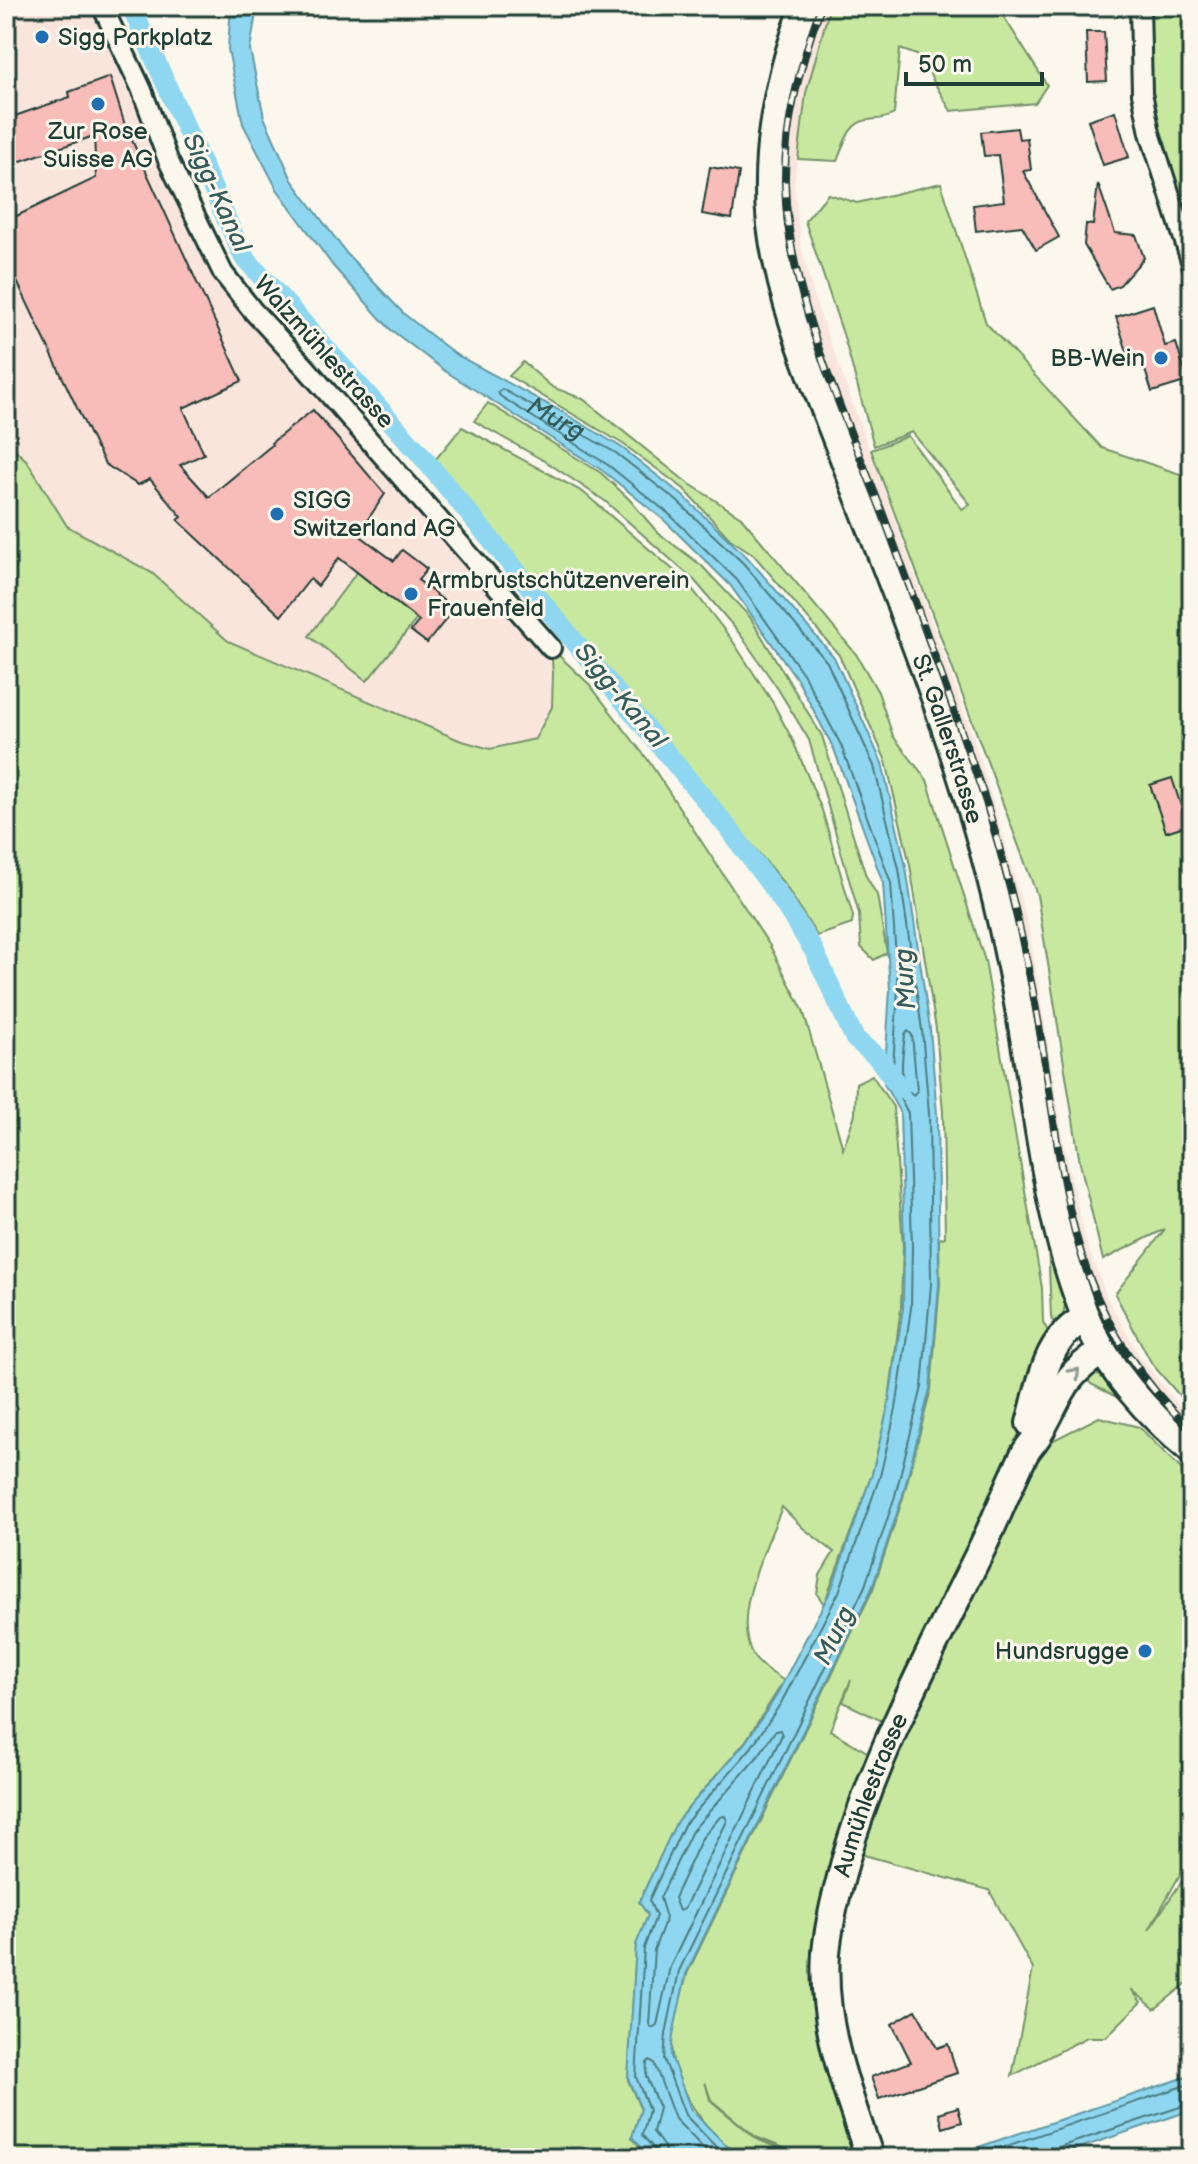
<svg xmlns="http://www.w3.org/2000/svg" width="1198" height="2164" viewBox="0 0 1198 2164" font-family="'Balsamiq Sans',sans-serif">
	<style>
		.built { fill: #fae5dd }
		.green { fill: #c8e8a0; stroke: #74926a; stroke-width: 2 }
		.water { fill: #8fd7f0; stroke: #6299a5; stroke-width: 2 }
		.lines { fill: none; stroke-linecap: round; stroke-linejoin: round }
		.shore { stroke: #4c7b7f; stroke-width: 2 }
		.canal { stroke: #8fd7f0; stroke-width: 20 }
		.building { fill: #f8bcb9; stroke: #1f3d34; stroke-width: 2 }
		.street-casing { stroke: #1f3d34; stroke-width: 24 }
		.secondary-casing { stroke: #1f3d34; stroke-width: 32 }
		.street { stroke: #fbf7ec; stroke-width: 18 }
		.secondary { stroke: #fbf7ec; stroke-width: 26 }
		.rail-casing { stroke: #1f3d34; stroke-width: 8 }
		.rail { stroke: #fbf7ec; stroke-width: 5; stroke-dasharray: 15; stroke-linecap: butt }
		.oneway { stroke: #8d9a90 }
		.poi-dot { fill: #1f6fb2; stroke: #fbf7ec; stroke-width: 3 }
		.labels { text-anchor: middle; dominant-baseline: central; stroke-width: 6; stroke-linejoin: round; paint-order: stroke }
		.poi-label { font-size: 24px; fill: #1f3d34; stroke: #fbf7ec; text-anchor: start }
		.street-label { font-size: 24px; fill: #1f3d34; stroke: #fbf7ec }
		.water-label { font-size: 26px; font-style: italic; fill: #355c5a; stroke: #fbf7ec }
	</style>
	<rect width="100%" height="100%" fill="#fbf7ec"/>
	<filter id="ink" filterUnits="userSpaceOnUse"><feTurbulence type="fractalNoise" baseFrequency=".0125" numOctaves="2"/><feDisplacementMap in="SourceGraphic" scale="16" xChannelSelector="R" yChannelSelector="G"/><feConvolveMatrix kernelMatrix="1 2 1 2 8 2 1 2 1" color-interpolation-filters="sRGB"/></filter>
	<g filter="url(#ink)">
		<!-- built -->
		<g class="built">
			<polygon points="6,6 102,6 223,273 551,648 553,673 552,707 535,739 490,749 459,740 228,641 152,573 67,526 28,461 6,441"/>
			<polygon points="816,6 830,6 805,93 794,186 801,244 814,297 973,736 1007,849 1029,928 1064,1144 1086,1242 1108,1300 1140,1357 1180,1407 1192,1417 1192,1438 1143,1386 1104,1327 1087,1289 1065,1222 1030,1010 812,343 787,254 779,182 791,88"/>
		</g>
		<!-- green -->
		<g class="green">
			<path d="M 830,6 L 997,6 L 1047,85 L 1035,103 L 951,111 L 931,77 L 925,58 L 900,49 L 894,114 C 884,120 878,118 868,120 C 848,122 844,145 837,161 L 798,159 L 806,93 Z"/>
			<polygon points="1140,6 1192,6 1192,264 1150,133"/>
			<polygon points="941,183 986,323 1102,448 1192,478 1192,1410 1152,1364 1115,1294 1165,1229 1103,1260 1080,1163 1037,895 871,450 908,436 962,509 970,504 912,432 874,446 844,337 805,221 828,194 857,203"/>
			<path d="M 523,362 L 552,387 L 583,399 L 685,481 L 741,517 L 856,654 L 878,692 L 893,736 L 927,780 L 985,961 L 1042,1288 L 1043,1322 L 1050,1335 L 1004,1480 L 886,1723 L 843,1702 L 851,1680 L 830,1730 L 872,1755 L 816,1946 L 859,2158 L 809,2158 L 756,2137 L 711,2100 L 705,2082 L 710,2100 L 756,2139 L 803,2158 C 787,2158 761,2163 747,2157 C 712,2144 676,2090 672,2054 C 669,2029 681,1999 687,1974 L 873,1589 L 903,1498 L 931,1389 L 940,1284 L 939,1239 L 945,1237 L 943,1112 L 936,1029 L 910,865 L 886,761 L 839,655 L 753,554 L 730,539 L 684,489 L 623,444 L 509,376 Z"/>
			<polygon points="488,403 601,473 629,499 658,533 701,565 750,617 822,736 866,876 877,895 887,953 874,960 861,947 859,914 809,740 778,689 740,634 695,581 605,501 548,463 474,421"/>
			<polygon points="462,427 583,492 686,581 732,640 773,703 793,741 822,810 853,916 852,924 817,936 785,885 435,460"/>
			<path d="M 6,441 L 27,461 L 67,526 L 152,573 L 228,641 L 459,740 L 490,749 L 535,739 L 552,707 L 553,673 L 551,648 L 589,684 L 648,760 L 770,946 L 803,1010 L 843,1149 L 855,1114 L 856,1083 L 872,1075 L 893,1107 L 903,1245 L 901,1307 L 888,1407 L 872,1474 L 824,1604 L 817,1594 L 820,1575 L 834,1552 L 803,1528 L 782,1507 C 767,1547 729,1617 754,1657 C 760,1667 775,1674 784,1681 L 745,1742 L 677,1821 L 639,1902 L 648,1915 L 636,1945 L 628,2080 L 641,2110 L 632,2138 L 650,2158 L 6,2158 Z"/>
			<polygon points="357,572 417,619 367,681 309,636"/>
			<polygon points="1048,1241 1066,1300 1063,1315 1055,1327 1051,1316"/>
			<polygon points="1094,1373 1106,1378 1130,1404 1091,1384 1084,1375"/>
			<polygon points="1099,1417 1139,1427 1192,1480 1192,1853 1149,1930 1192,1866 1192,1979 1155,2009 1131,1989 1141,2002 1106,2037 1087,2037 1012,2076 1033,1969 989,1890 857,1853 897,1740 1042,1446"/>
		</g>
		<!-- water -->
		<g class="water">
			<polygon points="231,6 257,6 250,50 264,117 292,180 347,254 404,314 455,354 564,413 621,447 682,495 748,558 834,657 882,763 906,867 930,1029 937,1114 939,1284 930,1389 902,1498 872,1588 686,1974 673,2035 671,2056 691,2110 726,2145 747,2158 651,2158 632,2137 641,2109 628,2079 636,1945 648,1915 639,1902 677,1821 745,1743 775,1698 832,1588 872,1474 888,1407 903,1308 904,1245 900,1113 884,1084 890,989 883,883 834,749 797,679 730,585 664,520 603,471 445,371 390,329 333,266 277,189 243,124 228,49"/>
			<polygon points="1192,2075 1192,2110 1050,2158 946,2158"/>
		</g>
		<g class="lines">
			<!-- shore -->
			<g class="shore">
				<path d="M 908,1031 L 912,1035 L 917,1091 L 913,1095 C 896,1081 903,1055 905,1035 Z"/>
				<polygon points="780,1730 782,1735 670,1967 657,2025 652,2028 649,2024 654,1950 666,1918 660,1898 692,1831 759,1755 775,1731"/>
				<polygon points="725,1816 727,1821 684,1909 679,1911 674,1898 702,1838 720,1817"/>
				<path id="s1" d="M 656,2158 L 655,2150 L 642,2135 L 649,2110 L 636,2077 L 644,1948 L 656,1916 L 649,1900 L 684,1825 L 751,1748 L 781,1703 L 839,1592 L 880,1476 L 896,1409 L 911,1308 L 912,1245 L 908,1113 L 892,1082 L 898,989 L 891,883 L 841,745 L 804,675 L 737,580 L 669,514 L 608,465 L 500,396 L 498,392 L 502,389 L 616,453 L 677,501 L 743,563 L 827,662 L 874,766 L 899,869 L 922,1030 L 929,1114 L 931,1284 L 922,1387 L 895,1496 L 865,1586 L 679,1971 L 666,2034 L 664,2059 L 685,2115 L 720,2151 L 732,2158"/>
				<polyline points="666,2158 664,2147 653,2132 659,2108 646,2076 647,2063 650,2060 654,2063 675,2119 713,2158"/>
				<polyline points="971,2158 1192,2083"/>
				<polyline points="1053,2158 1054,2151 1059,2147 1192,2103"/>
			</g>
			<!-- canal -->
			<polyline class="canal" points="131,6 243,256 420,454 729,829 781,899 813,949 855,1039 877,1057 900,1088"/>
		</g>
		<!-- building -->
		<g class="building">
			<polygon points="1086,32 1104,32 1107,81 1088,82"/>
			<polygon points="110,77 125,125 242,381 183,408 204,454 180,465 209,497 272,445 271,443 313,410 385,494 358,534 394,561 402,550 427,569 418,580 454,609 427,643 411,631 419,621 339,558 318,586 310,579 281,616 178,520 182,517 150,479 138,485 105,464 97,448 96,448 14,275 6,232 6,221 96,178 94,136 6,166 6,119 70,97 69,92"/>
			<polygon points="1115,111 1129,157 1103,165 1088,120"/>
			<polygon points="1017,128 1019,139 1027,138 1031,170 1023,171 1059,237 1036,250 1022,226 976,231 973,205 1004,201 998,155 984,156 981,132"/>
			<polygon points="710,167 739,172 732,219 702,214"/>
			<polygon points="1098,184 1115,233 1136,235 1144,258 1120,285 1110,289 1084,245 1086,224 1093,225"/>
			<polygon points="1153,305 1165,346 1176,343 1188,381 1152,392 1140,354 1129,358 1116,317"/>
			<polygon points="1172,778 1187,825 1166,832 1150,785"/>
			<polygon points="916,2010 937,2048 948,2044 957,2073 879,2099 871,2077 911,2062 892,2024"/>
			<polygon points="958,2107 962,2122 943,2128 939,2113"/>
		</g>
		<g class="lines">
			<!-- street casing -->
			<g class="street-casing">
				<g id="street">
					<polyline points="102,6 141,88 168,160 223,273 253,311 306,368 551,648"/>
					<polyline points="1140,6 1142,93 1150,133 1192,264"/>
				</g>
			</g>
			<!-- secondary casing -->
			<g class="secondary-casing">
				<g id="secondary">
					<path id="s2" d="M 805,6 C 779,75 763,151 771,225 C 781,307 816,385 845,461 C 892,583 942,705 978,831 C 999,903 1014,976 1026,1049 C 1041,1139 1050,1227 1084,1313 C 1105,1367 1148,1415 1192,1451"/>
					<path d="M 1030,1423 C 1041,1384 1046,1337 1086,1318"/>
					<path id="s3" d="M 870,2158 C 847,2091 821,2025 826,1953 C 829,1921 838,1888 846,1858 C 878,1748 932,1650 982,1548 C 997,1517 1009,1485 1024,1455 C 1028,1447 1034,1442 1038,1435 C 1061,1396 1061,1376 1103,1351"/>
				</g>
			</g>
			<!-- street -->
			<use href="#street" class="street"/>
			<!-- secondary -->
			<use href="#secondary" class="secondary"/>
			<!-- rail casing -->
			<g class="rail-casing">
				<path id="rail" d="M 821,6 C 801,62 784,123 785,183 C 788,297 841,406 882,512 C 918,608 952,705 986,802 C 1010,881 1029,962 1042,1044 C 1068,1204 1069,1310 1192,1431"/>
			</g>
			<!-- rail -->
			<use href="#rail" class="rail"/>
		</g>
		<!-- one-way arrows -->
		<defs><path id="oneway-chevron" d="M-2-3.5L2.5 0L-2 3.5" fill="none" stroke-width="1.6" stroke-linecap="round" stroke-linejoin="round" transform="scale(2)"/></defs>
		<use class="oneway" href="#oneway-chevron" transform="translate(1075 1373) rotate(-47)"/>
	</g>
	<!-- markers -->
	<g class="poi-dot">
		<circle cx="42" cy="37" r="8"/>
		<circle cx="98" cy="104" r="8"/>
		<circle cx="1161" cy="358" r="8"/>
		<circle cx="277" cy="514" r="8"/>
		<circle cx="411" cy="594" r="8"/>
		<circle cx="1145" cy="1651" r="8"/>
	</g>
	<g class="labels">
		<!-- poi labels -->
		<g class="poi-label">
			<text x="58" y="37">Sigg Parkplatz</text>
			<text x="98" y="131" text-anchor="middle">Zur Rose<tspan x="98" dy="28">Suisse AG</tspan></text>
			<text x="1145" y="358" text-anchor="end">BB-Wein</text>
			<text x="293" y="500">SIGG<tspan x="293" dy="28">Switzerland AG</tspan></text>
			<text x="427" y="580">Armbrustschützenverein<tspan x="427" dy="28">Frauenfeld</tspan></text>
			<text x="1129" y="1651" text-anchor="end">Hundsrugge</text>
		</g>
		<!-- street labels -->
		<g class="street-label">
			<text transform="translate(324 352) rotate(48)">Walzmühlestrasse</text>
			<text stroke="none"><textPath href="#s2" startOffset="768">St. Gallerstrasse</textPath></text>
			<text stroke="none"><textPath href="#s3" startOffset="376">Aumühlestrasse</textPath></text>
		</g>
		<!-- water labels -->
		<g class="water-label">
			<text transform="translate(216 193) rotate(65)">Sigg-Kanal</text>
			<text stroke="none"><textPath href="#s1" startOffset="2072">Murg</textPath></text>
			<text transform="translate(620 696) rotate(50)">Sigg-Kanal</text>
			<text transform="translate(906 979) rotate(-94)">Murg</text>
			<text transform="translate(835 1636) rotate(-64)">Murg</text>
		</g>
	</g>
	<!-- margin -->
	<rect width="1198" height="2164" fill="none" stroke="#fbf7ec" stroke-width="32"/>
	<rect x="16" y="16" width="1166" height="2132" fill="none" stroke="#1f3d34" stroke-width="3" filter="url(#ink)"/>
	<!-- scale -->
	<path d="M906 72v12h136v-12" fill="none" stroke="#1f3d34" stroke-width="4"/>
	<text x="918" y="72" font-size="24" fill="#1f3d34" stroke="#fbf7ec" stroke-width="6" paint-order="stroke">50 m</text>
</svg>
